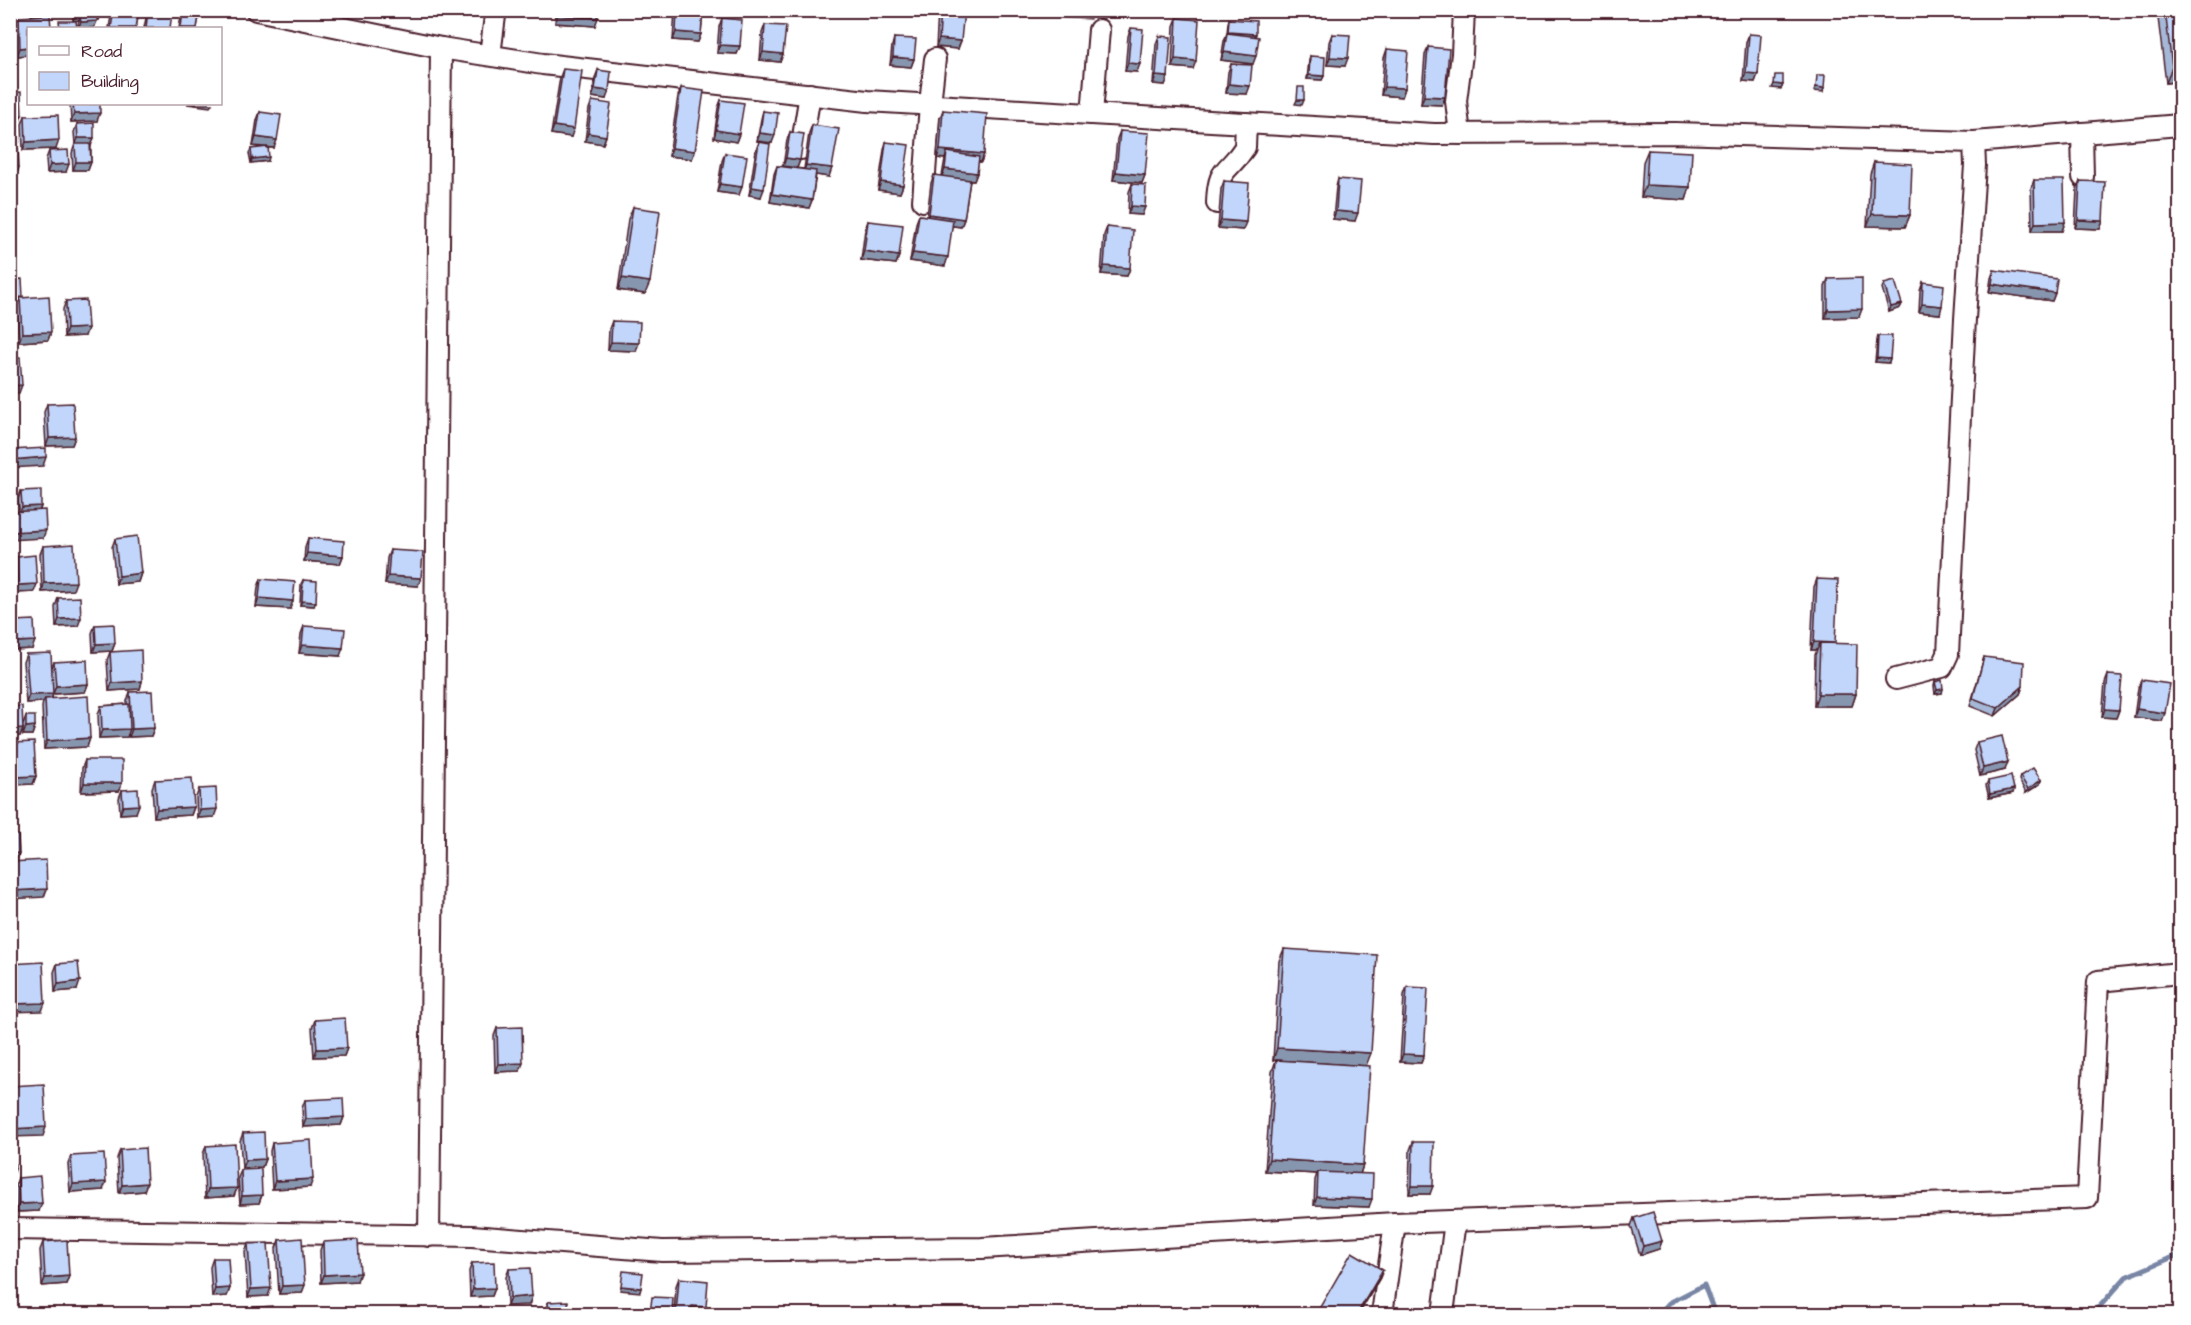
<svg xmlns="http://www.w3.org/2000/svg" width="2191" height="1325" viewBox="0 0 2191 1325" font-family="'Architects Daughter',sans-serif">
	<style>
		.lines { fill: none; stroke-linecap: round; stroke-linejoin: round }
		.stream { stroke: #7885a4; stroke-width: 5 }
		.minor-casing { stroke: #4a1f2b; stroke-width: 24 }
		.minor { stroke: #fff; stroke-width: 20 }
		.wall { fill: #a6b8d7; stroke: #4a1f2b; stroke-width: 1.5 }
		.shaded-wall { fill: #8796af; stroke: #4a1f2b; stroke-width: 1.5 }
		.building { fill: #c1d6fa; stroke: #4a1f2b; stroke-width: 1.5 }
	</style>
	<rect width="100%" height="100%" fill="#fff"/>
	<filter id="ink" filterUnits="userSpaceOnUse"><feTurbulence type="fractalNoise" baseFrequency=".0167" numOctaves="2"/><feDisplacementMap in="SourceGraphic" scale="12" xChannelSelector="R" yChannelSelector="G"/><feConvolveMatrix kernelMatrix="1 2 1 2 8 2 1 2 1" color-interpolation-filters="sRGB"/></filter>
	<g filter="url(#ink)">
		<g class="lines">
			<!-- stream -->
			<g class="stream">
				<polyline points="1659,1314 1669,1303 1704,1285 1715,1314"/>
				<polyline points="2093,1314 2126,1277 2180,1254"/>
			</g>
			<!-- minor casing -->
			<g class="minor-casing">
				<g id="minor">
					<polyline points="256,10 441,48 543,64 867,101 1434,134 1675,133 1974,142 2180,125"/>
					<polyline points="490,55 495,16"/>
					<polyline points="1092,114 1099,30"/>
					<polyline points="2082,133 2083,177"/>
					<polyline points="1460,134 1456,101 1462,54 1464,10"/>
					<polyline points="801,149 810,94"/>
					<polyline points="923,201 930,104 935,59"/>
					<path d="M 1217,203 C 1218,165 1228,174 1245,147 L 1246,123"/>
					<polyline points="1896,679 1942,667 1948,654 1965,319 1975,165 1974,142"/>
					<polyline points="10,1229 472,1236 662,1251 982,1248 1395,1223 2087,1198 2098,981 2180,973"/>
					<polyline points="429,1236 441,48"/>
					<polyline points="1382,1314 1395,1223"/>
					<polyline points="1443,1314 1455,1221"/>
				</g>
			</g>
			<!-- minor -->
			<use href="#minor" class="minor"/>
		</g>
		<!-- wall -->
		<g class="wall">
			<polygon points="72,10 102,10 99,20 97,20 94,28 78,28 78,25 79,20 73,21"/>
			<polygon points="112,10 139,10 136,28 109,28"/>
			<polygon points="148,10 170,28 144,28 146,18"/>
			<polygon points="183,10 200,10 197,28 179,28 181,16"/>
			<polygon points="556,10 598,10 595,26 555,23"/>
			<polygon points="675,10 703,10 701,34 698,42 673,40"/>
			<polygon points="938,10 964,10 958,49 936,47"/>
			<polygon points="2157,10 2181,10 2181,81 2166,83"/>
			<polygon points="19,17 28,28 28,55 17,56 16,25"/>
			<polygon points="722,18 740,46 737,54 717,53 719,27"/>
			<polygon points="1177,18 1193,69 1172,67 1174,26"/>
			<polygon points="1229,19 1255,36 1253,64 1221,60 1224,41 1227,33 1228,23"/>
			<polygon points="765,25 783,54 780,62 760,60 762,33"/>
			<polygon points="1131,28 1137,72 1125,71 1128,36"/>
			<polygon points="1332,34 1345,66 1327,65 1329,42"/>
			<polygon points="1749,34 1758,74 1755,82 1743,81 1746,42"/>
			<polygon points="1159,36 1168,77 1165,85 1153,84 1156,44"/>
			<polygon points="894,38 914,59 911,67 890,65 892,46"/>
			<polygon points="1428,47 1442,105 1421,104 1425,55"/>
			<polygon points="1387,49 1405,88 1402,97 1381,95 1384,58"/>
			<polygon points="1310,56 1324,76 1322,80 1307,79 1309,60"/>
			<polygon points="1231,64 1247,94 1226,93 1228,72"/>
			<polygon points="563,69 571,137 551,134 560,77"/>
			<polygon points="598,70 606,99 592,97 595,78"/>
			<polygon points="681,88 695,151 692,159 669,156 678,96"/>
			<polygon points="721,100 739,134 736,142 714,138 718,108"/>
			<polygon points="592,101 606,136 603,144 585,141 589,109"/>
			<polygon points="70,104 100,104 97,121 71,122"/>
			<polygon points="943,110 984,154 981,162 978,162 977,173 974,181 970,181 964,219 961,227 952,226 945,266 910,261 916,223 919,215 927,216 931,183 934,175 942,176 945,159 937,158 940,118"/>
			<polygon points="763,111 772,143 757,141 761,119"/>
			<polygon points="260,112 274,148 268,148 268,161 251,163 249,153 251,149 265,147 253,146 257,120"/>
			<polygon points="25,116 56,149 23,150 22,124"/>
			<polygon points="77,124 91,146 91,162 88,170 73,170 72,153 75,144 74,132"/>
			<polygon points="812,125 829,177 816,175 812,200 809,208 770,202 774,174 777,166 804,169 809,133"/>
			<polygon points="1120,131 1145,175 1142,183 1113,180 1117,139"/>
			<polygon points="790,132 800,160 797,168 783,166 787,140"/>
			<polygon points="759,142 761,197 749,195 756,150"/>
			<polygon points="886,142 903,185 900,193 878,190 884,150"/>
			<polygon points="1648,150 1690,187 1686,200 1641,197 1643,162"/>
			<polygon points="49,151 66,172 47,173 46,159"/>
			<polygon points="725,153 739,195 717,192 722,161"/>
			<polygon points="1874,162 1910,215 1905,227 1867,226 1870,174"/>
			<polygon points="1338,179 1355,221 1333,219 1336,187"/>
			<polygon points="2034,180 2065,222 2062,231 2032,231 2031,188"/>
			<polygon points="1224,181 1243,230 1218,228 1221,189"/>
			<polygon points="2080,181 2103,221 2100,229 2075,228 2077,189"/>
			<polygon points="1132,184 1142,215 1128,214 1129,192"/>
			<polygon points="633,207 645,294 618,290 628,219"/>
			<polygon points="868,221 899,256 896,264 861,260 865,229"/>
			<polygon points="1107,227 1130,268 1127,276 1101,274 1104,235"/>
			<polygon points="1994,270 2055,293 2052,301 1989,292 1991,278"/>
			<polygon points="1828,279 1859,317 1825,318 1825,287"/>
			<polygon points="10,280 23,297 51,332 48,340 19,342 17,305"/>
			<polygon points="1923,282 1940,314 1919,312 1920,291"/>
			<polygon points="1884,284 1902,304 1900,308 1889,312 1882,288"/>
			<polygon points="66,301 85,336 64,337 63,309"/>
			<polygon points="612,321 636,351 608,350 609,329"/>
			<polygon points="1878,336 1890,359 1889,363 1875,362 1877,340"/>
			<polygon points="47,404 75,437 72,445 46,446 44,412"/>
			<polygon points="21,491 41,506 40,510 43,538 19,511 18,499"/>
			<polygon points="308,538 343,556 340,564 304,561 305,547"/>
			<polygon points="115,539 141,573 138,582 116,584 112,547"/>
			<polygon points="43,546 73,590 42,592 40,554"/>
			<polygon points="390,550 418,586 385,584 387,558"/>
			<polygon points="17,557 34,592 15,593 14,565"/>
			<polygon points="261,579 290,609 256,607 258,587"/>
			<polygon points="1817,579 1834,643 1856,694 1852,706 1814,706 1815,655 1817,650 1811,650 1814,587"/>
			<polygon points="303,580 314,606 300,605 301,584"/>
			<polygon points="58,598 78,626 56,627 55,607"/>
			<polygon points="14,621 32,649 12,650 11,629"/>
			<polygon points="95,625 115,643 112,651 93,652 92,633"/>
			<polygon points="304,626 340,656 299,653 301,634"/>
			<polygon points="110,652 142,681 140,689 109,691 107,660"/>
			<polygon points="26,654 52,667 54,662 88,684 85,692 53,694 52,698 90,738 87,747 44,749 42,707 43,702 26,703 23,662"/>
			<polygon points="1984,657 2023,686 2020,694 1995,716 1970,706"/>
			<polygon points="2108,675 2119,710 2116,718 2102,717 2105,683"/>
			<polygon points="2141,680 2162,721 2134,717 2138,688"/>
			<polygon points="1935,682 1942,693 1935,694 1934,686"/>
			<polygon points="130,692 154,728 151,736 129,737 128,733 127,737 99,738 98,714 101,706 127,704 127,701"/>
			<polygon points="10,707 23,724 26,716 35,726 32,735 23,735 23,728 20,736 10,737"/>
			<polygon points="1977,742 2005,770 1980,776 1974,750"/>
			<polygon points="12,743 36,776 33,784 11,785 10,748"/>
			<polygon points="85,760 122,783 119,791 81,792 82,768"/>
			<polygon points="2020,776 2041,780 2040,784 2026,793 2019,780"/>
			<polygon points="155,780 194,807 191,815 154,817 152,788"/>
			<polygon points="1988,781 2014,789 2013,793 1989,798 1986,785"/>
			<polygon points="199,789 214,817 197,818 196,797"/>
			<polygon points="122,790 136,813 120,814 119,798"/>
			<polygon points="1284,949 1366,1066 1363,1165 1360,1174 1369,1207 1314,1205 1315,1180 1317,1174 1265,1171 1272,1072 1276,1060 1273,1060 1279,961"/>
			<polygon points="57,964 77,990 55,992 54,972"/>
			<polygon points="1407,987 1424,1055 1421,1063 1400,1062 1404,995"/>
			<polygon points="315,1020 347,1048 344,1056 314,1057 312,1028"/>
			<polygon points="497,1028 520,1071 495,1072 494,1036"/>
			<polygon points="305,1100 344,1117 341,1125 303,1127 302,1108"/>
			<polygon points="243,1133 265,1159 262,1167 242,1168 240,1141"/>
			<polygon points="1413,1142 1430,1194 1409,1194 1410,1150"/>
			<polygon points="272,1143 310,1187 272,1189 270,1151"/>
			<polygon points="206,1146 237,1188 234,1196 205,1198 203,1154"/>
			<polygon points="120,1150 144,1191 119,1193 117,1158"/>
			<polygon points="71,1156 103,1190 70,1192 68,1164"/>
			<polygon points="241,1170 262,1195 259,1203 240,1204 238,1178"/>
			<polygon points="18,1178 39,1211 16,1212 15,1186"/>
			<polygon points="1634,1218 1662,1241 1659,1249 1640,1255 1631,1226"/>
			<polygon points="279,1240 302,1293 279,1294 276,1248"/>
			<polygon points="43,1242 69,1276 66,1284 42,1286 40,1250"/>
			<polygon points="323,1242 357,1281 321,1283 320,1250"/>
			<polygon points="248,1244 268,1296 248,1297 245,1252"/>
			<polygon points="213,1258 230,1288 227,1296 212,1297 210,1267"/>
			<polygon points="472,1263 495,1288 492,1296 470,1297 469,1271"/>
			<polygon points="509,1269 532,1296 529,1305 507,1306 506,1277"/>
			<polygon points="679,1278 706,1307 703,1314 674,1314 676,1286"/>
			<polygon points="548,1302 569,1314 546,1314 545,1310"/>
		</g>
		<!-- shaded-wall -->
		<g class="shaded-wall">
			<polygon points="33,10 51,10 49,15 31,16"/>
			<polygon points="1061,10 1081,10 1093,11 1090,19 1058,17"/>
			<polygon points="1385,10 1414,10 1412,17 1383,16"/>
			<polygon points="102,11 99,20 81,20 80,17 79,20 73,21 76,13"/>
			<polygon points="558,15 598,18 595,26 555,23"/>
			<polygon points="97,21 94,28 78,28 81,22"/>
			<polygon points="676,32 701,34 698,42 673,40"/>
			<polygon points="1228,32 1256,34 1254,38 1227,36"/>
			<polygon points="939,39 961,41 958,49 936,47"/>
			<polygon points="720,45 740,46 737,54 717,53"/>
			<polygon points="28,47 28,55 17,56 20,48"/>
			<polygon points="10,52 16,52 13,60 10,60"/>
			<polygon points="763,52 783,54 780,62 760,60"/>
			<polygon points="1224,52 1256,56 1253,64 1221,60"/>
			<polygon points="893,57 914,59 911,67 890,65"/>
			<polygon points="1330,57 1348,58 1345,66 1327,65"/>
			<polygon points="1175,59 1196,61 1193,69 1172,67"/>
			<polygon points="1128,63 1140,64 1137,72 1125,71"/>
			<polygon points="2181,66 2181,81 2166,83 2172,67"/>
			<polygon points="1746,73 1758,74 1755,82 1743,81"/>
			<polygon points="1309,75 1324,76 1322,80 1307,79"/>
			<polygon points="1156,76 1168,77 1165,85 1153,84"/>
			<polygon points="1229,84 1250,86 1247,94 1226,93"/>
			<polygon points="1774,84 1783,85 1781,89 1772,88"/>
			<polygon points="1384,87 1405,88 1402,97 1381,95"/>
			<polygon points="1816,87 1824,88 1823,92 1814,91"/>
			<polygon points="17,89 14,97 10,97 10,90"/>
			<polygon points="595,89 609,91 606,99 592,97"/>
			<polygon points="1424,96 1445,97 1442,105 1421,104"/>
			<polygon points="1297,100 1304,100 1302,105 1295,104"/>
			<polygon points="187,104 212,104 210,107"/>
			<polygon points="100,113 97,121 71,122 74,114"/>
			<polygon points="22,115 19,123 10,124 10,116"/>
			<polygon points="554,126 574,129 571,137 551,134"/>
			<polygon points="716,130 739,134 736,142 714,138"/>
			<polygon points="588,133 606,136 603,144 585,141"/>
			<polygon points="760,133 775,135 772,143 757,141"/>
			<polygon points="256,137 277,140 274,148 253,146"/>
			<polygon points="78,138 94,138 91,146 75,146"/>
			<polygon points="59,140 56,149 23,150 26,142"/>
			<polygon points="10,142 19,142 16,150 10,150"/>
			<polygon points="672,148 695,151 692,159 669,156"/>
			<polygon points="940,150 984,154 981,162 946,159 947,152 945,159 937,158"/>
			<polygon points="269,157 268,161 251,163 252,159"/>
			<polygon points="786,158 800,160 797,168 783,166"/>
			<polygon points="76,162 91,162 88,170 73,170"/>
			<polygon points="69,164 66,172 47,173 50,165"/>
			<polygon points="806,165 832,168 829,177 803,173"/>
			<polygon points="19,167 18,171 10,172 10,168"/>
			<polygon points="945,169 977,173 974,181 942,177"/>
			<polygon points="1116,172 1145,175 1142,183 1113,180"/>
			<polygon points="881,182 903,185 900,193 878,190"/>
			<polygon points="720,184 742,187 739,195 717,192"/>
			<polygon points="1646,185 1690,187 1686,200 1641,197"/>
			<polygon points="752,187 764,189 761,197 749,195"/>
			<polygon points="772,194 812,200 809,208 770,202"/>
			<polygon points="1131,206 1145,207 1142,215 1128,214"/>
			<polygon points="1336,211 1358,213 1355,221 1333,219"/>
			<polygon points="929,214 964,219 961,227 926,222"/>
			<polygon points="1872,214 1910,215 1905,227 1867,226"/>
			<polygon points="1221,220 1246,222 1243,230 1218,228"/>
			<polygon points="2078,220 2103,221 2100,229 2075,228"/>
			<polygon points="2065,222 2062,231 2032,231 2035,223"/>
			<polygon points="864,251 899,256 896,264 861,260"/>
			<polygon points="913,253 948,257 945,266 910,261"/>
			<polygon points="1104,266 1130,268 1127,276 1101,274"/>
			<polygon points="622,278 650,282 645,294 618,290"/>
			<polygon points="1992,284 2055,293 2052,301 1989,292"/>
			<polygon points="10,298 20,298 17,305 10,306"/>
			<polygon points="1902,304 1900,308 1889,312 1891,307"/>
			<polygon points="1922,304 1942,306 1940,314 1919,312"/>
			<polygon points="1862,309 1859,317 1825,318 1828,310"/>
			<polygon points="88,328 85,336 64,337 67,329"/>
			<polygon points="51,332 48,340 19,342 22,333"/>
			<polygon points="611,342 639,343 636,351 608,350"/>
			<polygon points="1877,358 1890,359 1889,363 1875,362"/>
			<polygon points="22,385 19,393 10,393 10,386"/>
			<polygon points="75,437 72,445 46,446 49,438"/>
			<polygon points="46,457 43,466 10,468 10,460"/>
			<polygon points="41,506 38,514 19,515 22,507"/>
			<polygon points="46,530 43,538 10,540 10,532"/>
			<polygon points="307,553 343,556 340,564 304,561"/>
			<polygon points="141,573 138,582 116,584 119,576"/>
			<polygon points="388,576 421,578 418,586 385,584"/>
			<polygon points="76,582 73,590 42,592 44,583"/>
			<polygon points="37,584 34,592 15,593 18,585"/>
			<polygon points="259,598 293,601 290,609 256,607"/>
			<polygon points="302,601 316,602 314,606 300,605"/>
			<polygon points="81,618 78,626 56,627 59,619"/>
			<polygon points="35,641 32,649 12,650 15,642"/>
			<polygon points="1814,642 1835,643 1820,643 1817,650 1811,650"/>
			<polygon points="115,643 112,651 93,652 96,644"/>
			<polygon points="302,645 343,648 340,656 299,653"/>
			<polygon points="142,681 140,689 109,691 112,683"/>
			<polygon points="88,684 85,692 53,694 50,702 45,699 43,702 26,703 29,695 53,694 56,686"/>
			<polygon points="2023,686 2020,694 1995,716 1998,708"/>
			<polygon points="1943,689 1942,693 1935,694 1937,690"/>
			<polygon points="1818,694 1856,694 1852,706 1814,706"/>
			<polygon points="2105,709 2119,710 2116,718 2102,717"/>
			<polygon points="2137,709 2165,713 2162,721 2134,717"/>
			<polygon points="35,726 32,735 23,735 26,727"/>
			<polygon points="23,728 20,736 10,737 10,729"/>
			<polygon points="154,728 151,736 129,737 132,729"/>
			<polygon points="130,729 127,737 99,738 102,730"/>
			<polygon points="90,738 87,747 44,749 47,741"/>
			<polygon points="2008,762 2005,770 1980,776 1983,768"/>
			<polygon points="36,776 33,784 11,785 14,777"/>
			<polygon points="2041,780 2040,784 2026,793 2028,789"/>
			<polygon points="84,783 122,783 119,791 81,792"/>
			<polygon points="2014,789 2013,793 1989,798 1990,794"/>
			<polygon points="139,805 136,813 120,814 123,806"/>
			<polygon points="194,807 191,815 154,817 157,809"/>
			<polygon points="217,809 214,817 197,818 200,810"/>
			<polygon points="19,853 16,862 10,862 10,854"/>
			<polygon points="47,889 44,897 10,899 10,891"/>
			<polygon points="80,981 77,990 55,992 58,984"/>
			<polygon points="45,1003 42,1011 10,1012 10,1004"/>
			<polygon points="347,1048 344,1056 314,1057 317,1049"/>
			<polygon points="1277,1048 1371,1053 1366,1066 1273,1060"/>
			<polygon points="1403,1054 1424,1055 1421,1063 1400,1062"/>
			<polygon points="523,1063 520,1071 495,1072 498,1064"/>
			<polygon points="344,1117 341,1125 303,1127 306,1119"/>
			<polygon points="46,1127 43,1136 10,1137 10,1129"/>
			<polygon points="265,1159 262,1167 242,1168 245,1160"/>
			<polygon points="1269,1159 1363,1165 1359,1177 1318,1172 1317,1174 1265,1171"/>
			<polygon points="15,1169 12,1178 10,1178 10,1170"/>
			<polygon points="313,1179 310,1187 272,1189 275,1181"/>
			<polygon points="106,1182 103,1190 70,1192 73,1184"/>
			<polygon points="147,1183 144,1191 119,1193 122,1185"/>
			<polygon points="1412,1186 1433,1186 1430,1194 1409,1194"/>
			<polygon points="237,1188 234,1196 205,1198 208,1189"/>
			<polygon points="262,1195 259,1203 240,1204 242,1196"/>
			<polygon points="1317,1197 1372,1199 1369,1207 1314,1205"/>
			<polygon points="42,1203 39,1211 16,1212 19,1204"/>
			<polygon points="1662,1241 1659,1249 1640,1255 1643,1246"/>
			<polygon points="1383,1270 1380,1278 1359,1314 1357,1314"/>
			<polygon points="360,1273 357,1281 321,1283 324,1275"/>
			<polygon points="69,1276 66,1284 42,1286 45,1278"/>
			<polygon points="305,1285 302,1293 279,1294 282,1286"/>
			<polygon points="621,1286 641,1288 640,1292 620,1290"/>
			<polygon points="230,1288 227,1296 212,1297 215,1289"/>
			<polygon points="271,1288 268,1296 248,1297 251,1289"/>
			<polygon points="495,1288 492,1296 470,1297 473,1289"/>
			<polygon points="532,1296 529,1305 507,1306 510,1298"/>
			<polygon points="692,1306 706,1307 703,1314 689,1314"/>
		</g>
		<!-- building -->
		<g class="building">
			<polygon points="76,10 102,10 102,11 76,13"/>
			<polygon points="114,10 139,10 136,28 111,28"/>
			<polygon points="148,10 172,13 170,28 146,28"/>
			<polygon points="183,10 200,10 197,28 181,28"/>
			<polygon points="558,10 598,10 598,18 558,15"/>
			<polygon points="677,10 703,10 701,34 676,32"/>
			<polygon points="941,10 964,10 961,41 939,39"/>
			<polygon points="2165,10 2181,10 2181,66 2172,67"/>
			<polygon points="50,15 51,28 28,28 28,47 20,48 19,17"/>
			<polygon points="97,16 97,21 81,22 80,17"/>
			<polygon points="722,18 742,20 740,46 720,45"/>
			<polygon points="1177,18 1199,20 1196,61 1175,59"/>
			<polygon points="1229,19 1256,21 1256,34 1228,32"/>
			<polygon points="59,21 76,21 77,28 60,28"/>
			<polygon points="10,24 15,24 16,52 10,52"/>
			<polygon points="765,25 786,26 783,54 763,52"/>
			<polygon points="1131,28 1143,29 1140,64 1128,63"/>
			<polygon points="1227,33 1259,37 1256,56 1224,52"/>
			<polygon points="1332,34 1350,35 1348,58 1330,57"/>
			<polygon points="1749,34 1761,35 1758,74 1746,73"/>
			<polygon points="1159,36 1171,37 1168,77 1156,76"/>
			<polygon points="894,38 916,39 914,59 893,57"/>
			<polygon points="1428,47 1449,49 1445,97 1424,96"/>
			<polygon points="1387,49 1408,51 1405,88 1384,87"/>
			<polygon points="1310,56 1325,57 1324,76 1309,75"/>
			<polygon points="1231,64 1252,65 1250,86 1229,84"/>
			<polygon points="10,66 16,66 17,89 10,90"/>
			<polygon points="563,69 582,71 574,129 554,126"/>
			<polygon points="598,70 611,72 609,91 595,89"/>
			<polygon points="1775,75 1783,75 1783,85 1774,84"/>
			<polygon points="1817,75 1825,75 1824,88 1816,87"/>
			<polygon points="1298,87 1304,87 1304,100 1297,100"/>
			<polygon points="681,88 704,91 695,151 672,148"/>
			<polygon points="21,92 22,115 10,116 10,93"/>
			<polygon points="721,100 744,103 739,134 716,130"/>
			<polygon points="592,101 611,104 606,136 588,133"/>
			<polygon points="73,104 100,104 100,113 74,114"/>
			<polygon points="943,110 987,114 984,154 940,150"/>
			<polygon points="763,111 778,113 775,135 760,133"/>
			<polygon points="260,112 281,115 277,140 256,137"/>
			<polygon points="58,115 59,140 26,142 25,116"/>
			<polygon points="10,118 18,118 19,142 10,142"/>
			<polygon points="94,123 94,138 78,138 77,124"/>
			<polygon points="812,125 839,129 832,168 806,165"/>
			<polygon points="1120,131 1149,133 1145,175 1116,172"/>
			<polygon points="790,132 804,134 800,160 786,158"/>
			<polygon points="759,142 770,144 764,189 752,187"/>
			<polygon points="886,142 909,145 903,185 881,182"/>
			<polygon points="75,144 90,144 91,162 76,162"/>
			<polygon points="268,147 269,157 252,159 251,149"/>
			<polygon points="10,149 18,149 19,167 10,168"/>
			<polygon points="68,150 69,164 50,165 49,151"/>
			<polygon points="1648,150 1692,152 1690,187 1646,185"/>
			<polygon points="947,152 979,157 977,173 945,169"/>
			<polygon points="725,153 747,156 742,187 720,184"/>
			<polygon points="1874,162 1912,164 1910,215 1872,214"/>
			<polygon points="777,166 816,171 812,200 772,194"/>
			<polygon points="934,175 970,180 964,219 929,214"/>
			<polygon points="1338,179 1361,181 1358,213 1336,211"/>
			<polygon points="2034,180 2064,180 2065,222 2035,223"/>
			<polygon points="1224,181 1249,183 1246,222 1221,220"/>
			<polygon points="2080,181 2105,182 2103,221 2078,220"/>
			<polygon points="1132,184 1146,185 1145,207 1131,206"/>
			<polygon points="633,207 660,211 650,282 622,278"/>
			<polygon points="919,215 953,220 948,257 913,253"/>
			<polygon points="868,221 903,225 899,256 864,251"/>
			<polygon points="1107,227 1133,230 1130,268 1104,266"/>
			<polygon points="1994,270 2057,279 2055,293 1992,284"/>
			<polygon points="1862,278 1862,309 1828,310 1828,279"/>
			<polygon points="22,279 23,297 10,298 10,280"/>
			<polygon points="1895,281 1902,304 1891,307 1884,284"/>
			<polygon points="1923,282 1944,285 1942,306 1922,304"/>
			<polygon points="49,296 51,332 22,333 20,298"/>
			<polygon points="86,300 88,328 67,329 66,301"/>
			<polygon points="612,321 640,322 639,343 611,342"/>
			<polygon points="1878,336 1892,336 1890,359 1877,358"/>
			<polygon points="10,357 20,357 22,385 10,386"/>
			<polygon points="73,403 75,437 49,438 47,404"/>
			<polygon points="46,448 46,457 10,460 10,450"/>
			<polygon points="41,490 41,506 22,507 21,491"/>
			<polygon points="45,510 46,530 10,532 10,512"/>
			<polygon points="137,536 141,573 119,576 115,539"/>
			<polygon points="308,538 344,541 343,556 307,553"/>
			<polygon points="74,544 76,582 44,583 43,546"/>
			<polygon points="390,550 423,552 421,578 388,576"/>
			<polygon points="35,555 37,584 18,585 17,557"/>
			<polygon points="261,579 295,582 293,601 259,598"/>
			<polygon points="1817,579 1838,580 1835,643 1814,642"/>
			<polygon points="303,580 317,581 316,602 302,601"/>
			<polygon points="80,597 81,618 59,619 58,598"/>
			<polygon points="34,620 35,641 15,642 14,621"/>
			<polygon points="114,624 115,643 96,644 95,625"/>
			<polygon points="304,626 345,629 343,648 302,645"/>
			<polygon points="1820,643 1857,644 1856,694 1818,694"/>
			<polygon points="141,650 142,681 112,683 110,652"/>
			<polygon points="51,653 53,694 29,695 26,654"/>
			<polygon points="1984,657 2024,662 2023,686 1998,708 1973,698"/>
			<polygon points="87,660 88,684 56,686 54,662"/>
			<polygon points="2108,675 2122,676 2119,710 2105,709"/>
			<polygon points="1942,680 1943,689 1937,690 1935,682"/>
			<polygon points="2141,680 2170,684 2165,713 2137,709"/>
			<polygon points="152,691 154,728 132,729 130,692"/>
			<polygon points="88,696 90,738 47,741 45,699"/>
			<polygon points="129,704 130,729 102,730 101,706"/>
			<polygon points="22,706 23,728 10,729 10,707"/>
			<polygon points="26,716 35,716 35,726 26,727"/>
			<polygon points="2002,736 2008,762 1983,768 1977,742"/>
			<polygon points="34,742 36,776 14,777 12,743"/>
			<polygon points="85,760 122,760 122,783 84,783"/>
			<polygon points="2033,768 2041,780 2028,789 2020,776"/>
			<polygon points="2011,776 2014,789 1990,794 1988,781"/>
			<polygon points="192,778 194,807 157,809 155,780"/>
			<polygon points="216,788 217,809 200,810 199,789"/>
			<polygon points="138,789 139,805 123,806 122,790"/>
			<polygon points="10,835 18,835 19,853 10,854"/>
			<polygon points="46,860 47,889 10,891 10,862"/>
			<polygon points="1284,949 1377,955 1371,1053 1277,1048"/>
			<polygon points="43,962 45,1003 10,1004 10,964"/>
			<polygon points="78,962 80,981 58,984 57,964"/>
			<polygon points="1407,987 1428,988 1424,1055 1403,1054"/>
			<polygon points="345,1018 347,1048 317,1049 315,1020"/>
			<polygon points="522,1027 523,1063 498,1064 497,1028"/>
			<polygon points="1276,1060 1370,1066 1363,1165 1269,1159"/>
			<polygon points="44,1084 46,1127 10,1129 10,1086"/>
			<polygon points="343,1098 344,1117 306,1119 305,1100"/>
			<polygon points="264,1132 265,1159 245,1160 243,1133"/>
			<polygon points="311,1140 313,1179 275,1181 272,1143"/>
			<polygon points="14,1141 15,1169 10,1170 10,1142"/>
			<polygon points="1413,1142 1434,1142 1433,1186 1412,1186"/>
			<polygon points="235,1144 237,1188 208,1189 206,1146"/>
			<polygon points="145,1148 147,1183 122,1185 120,1150"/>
			<polygon points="104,1154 106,1182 73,1184 71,1156"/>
			<polygon points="261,1169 262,1195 242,1196 241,1170"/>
			<polygon points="1318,1172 1373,1174 1372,1199 1317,1197"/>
			<polygon points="40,1176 42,1203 19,1204 18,1178"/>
			<polygon points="1653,1212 1662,1241 1643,1246 1634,1218"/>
			<polygon points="302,1238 305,1285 282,1286 279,1240"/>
			<polygon points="67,1240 69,1276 45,1278 43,1242"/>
			<polygon points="358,1240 360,1273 324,1275 323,1242"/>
			<polygon points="268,1243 271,1288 251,1289 248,1244"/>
			<polygon points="1352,1252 1383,1270 1357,1314 1316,1314"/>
			<polygon points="213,1258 228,1258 230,1288 215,1289"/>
			<polygon points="494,1262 495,1288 473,1289 472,1263"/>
			<polygon points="530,1268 532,1296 510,1298 509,1269"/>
			<polygon points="623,1271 643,1273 641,1288 621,1286"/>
			<polygon points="679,1278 708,1281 706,1307 692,1306 691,1314 676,1314"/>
			<polygon points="652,1297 673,1298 672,1314 650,1314"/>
			<polygon points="568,1301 569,1314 549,1314 548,1302"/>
			<polygon points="272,1306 273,1314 247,1314 246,1308"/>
		</g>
	</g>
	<!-- margin -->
	<rect width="2191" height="1325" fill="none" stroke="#fff" stroke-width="36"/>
	<rect x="18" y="18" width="2155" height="1289" fill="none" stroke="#4a1f2b" stroke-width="2" filter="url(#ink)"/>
	<!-- legend -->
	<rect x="27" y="27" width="195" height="78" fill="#ffffff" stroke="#b7a5aa" stroke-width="1.5"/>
	<rect x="39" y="46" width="30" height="9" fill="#ffffff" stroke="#b7a5aa" stroke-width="1.5"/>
	<text x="81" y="57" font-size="18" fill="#4a1f2b">Road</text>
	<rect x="39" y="72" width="30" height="18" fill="#c1d6fa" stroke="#b7a5aa" stroke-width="1.5"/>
	<text x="81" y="87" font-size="18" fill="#4a1f2b">Building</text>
</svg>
